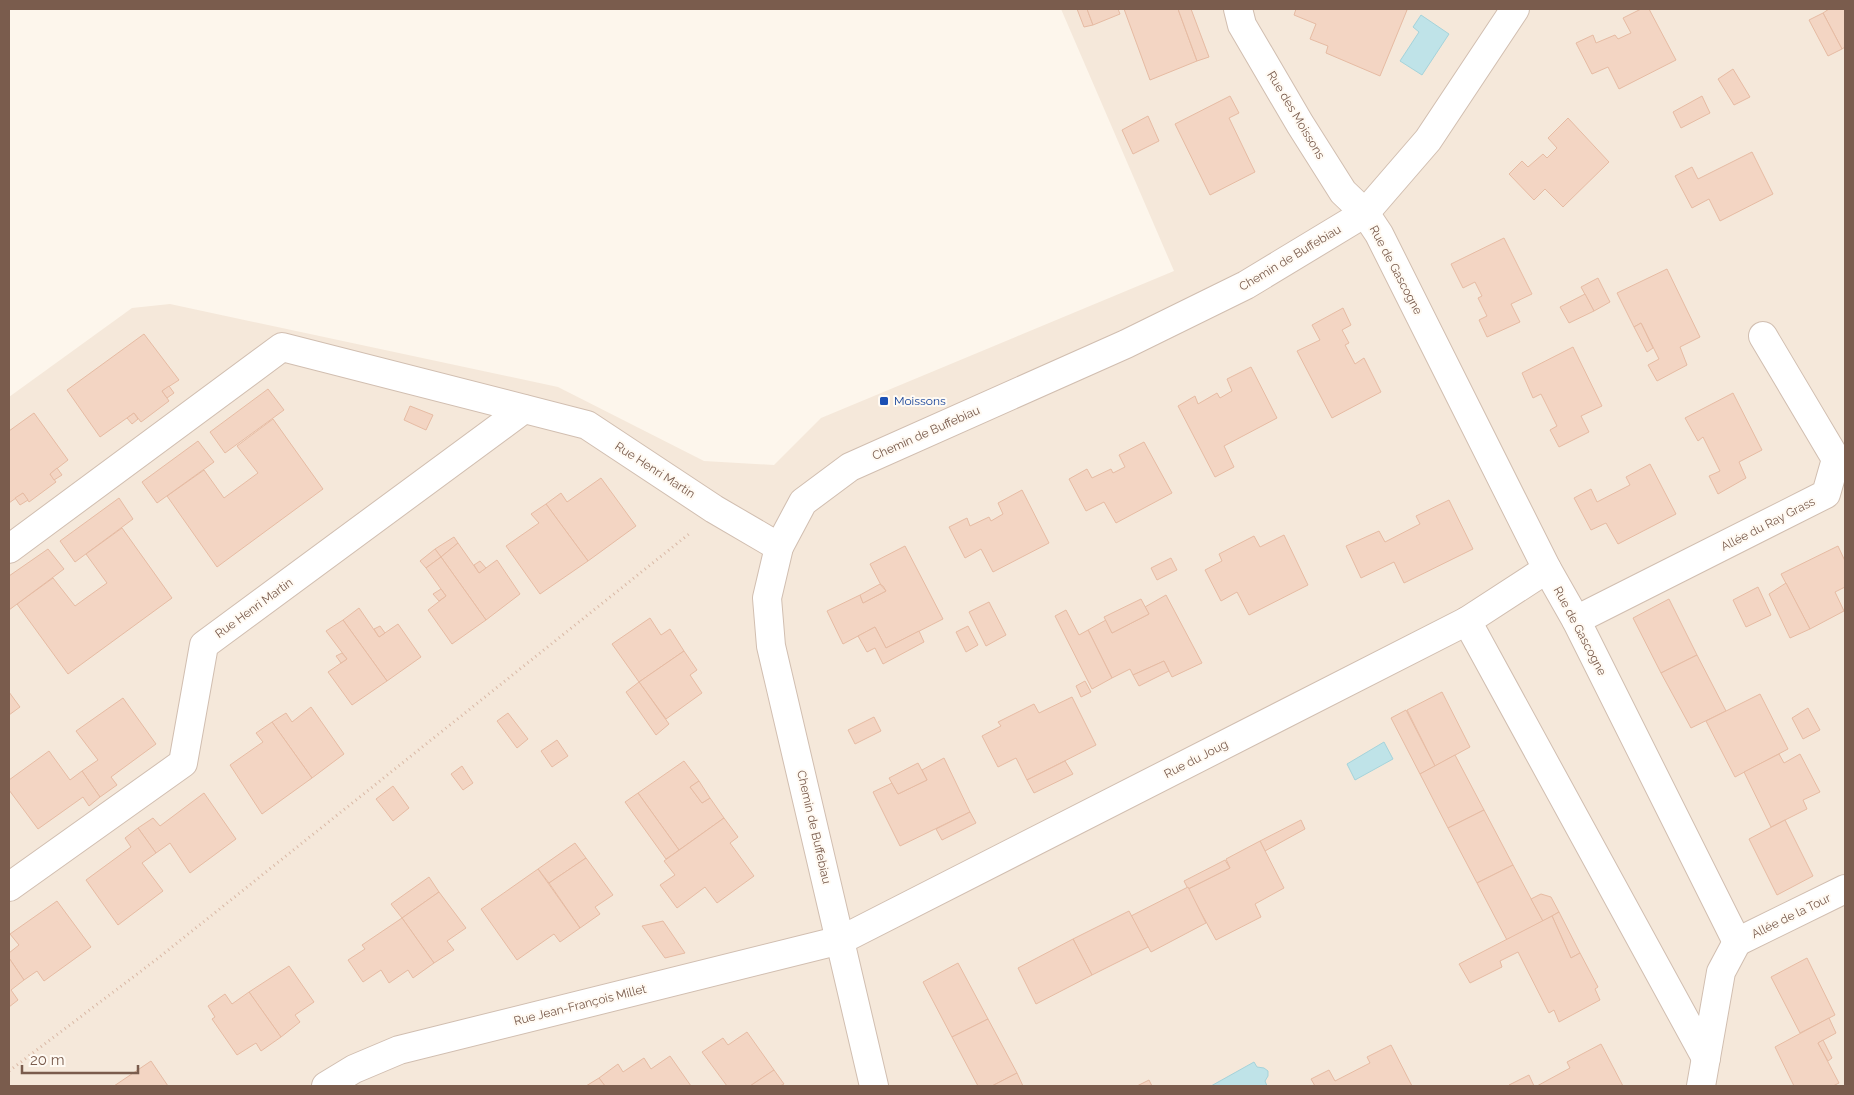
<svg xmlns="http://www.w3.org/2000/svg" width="1854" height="1095" viewBox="0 0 1854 1095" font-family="Raleway,sans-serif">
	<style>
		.residential { fill: #f5e8da }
		.water { fill: #bfe3e8; stroke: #a5d3da }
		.building { fill: #f3d5c3; stroke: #e6bba3 }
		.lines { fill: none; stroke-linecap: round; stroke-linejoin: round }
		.minor-casing { stroke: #d1beb0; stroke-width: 30 }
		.path { stroke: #d9b8a5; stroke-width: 3; stroke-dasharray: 1 4; stroke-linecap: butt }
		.minor { stroke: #fff; stroke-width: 28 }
		.transit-dot { fill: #1a4fb4; stroke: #fffaf3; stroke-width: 2 }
		.labels { text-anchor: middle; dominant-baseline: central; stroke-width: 4; stroke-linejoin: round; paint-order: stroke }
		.street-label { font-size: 12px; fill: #7a5c4d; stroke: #fffaf3 }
		.transit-label { font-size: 12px; fill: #164399; stroke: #fffaf3; text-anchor: start }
	</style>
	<rect width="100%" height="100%" fill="#fdf6ec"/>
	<!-- residential -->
	<polygon class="residential" points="1061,9 1845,9 1845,1086 9,1086 9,397 132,308 170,304 558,387 704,461 774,465 821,418 1174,271"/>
	<!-- water -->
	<g class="water">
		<polygon points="1421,15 1449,34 1422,75 1400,61 1419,32 1413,27"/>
		<polygon points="1384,742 1393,759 1355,780 1347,764"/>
		<polygon points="1254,1062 1257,1067 1264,1068 1268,1071 1268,1076 1265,1081 1267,1086 1211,1086"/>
	</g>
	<!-- building -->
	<g class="building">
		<polygon points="1077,9 1087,9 1093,25 1084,27"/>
		<polygon points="1087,9 1118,9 1120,14 1093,25"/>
		<polygon points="1124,9 1178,9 1197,61 1150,80"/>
		<polygon points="1178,9 1191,9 1209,57 1197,61"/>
		<polygon points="1296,9 1404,9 1407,10 1380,76 1326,53 1328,46 1310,39 1316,24 1294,15"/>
		<polygon points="1641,9 1649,9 1676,60 1619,89 1608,67 1592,74 1576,43 1593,35 1596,43 1615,35 1618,39 1631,33 1623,18"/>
		<polygon points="1829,9 1845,9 1845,47 1842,49 1823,13"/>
		<polygon points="1823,13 1842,49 1828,56 1809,20"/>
		<polygon points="1733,69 1750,97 1734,105 1718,79"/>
		<polygon points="1230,96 1239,113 1229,118 1255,172 1210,195 1175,124"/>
		<polygon points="1702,96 1710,113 1681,128 1673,112"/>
		<polygon points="1148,116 1159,141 1133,154 1122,130"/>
		<polygon points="1568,118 1609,162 1563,207 1545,189 1534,200 1509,174 1522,161 1528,167 1543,154 1547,158 1557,148 1548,138"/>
		<polygon points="1752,152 1773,194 1720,221 1709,199 1692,208 1675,176 1692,167 1698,179"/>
		<polygon points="1504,238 1532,294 1511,304 1520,322 1487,337 1479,320 1487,316 1478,298 1482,296 1475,282 1463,288 1451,264"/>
		<polygon points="1667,269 1700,337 1680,347 1687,365 1657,381 1648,365 1659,359 1641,323 1634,327 1617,293"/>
		<polygon points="1598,278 1610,302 1594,311 1581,287"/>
		<polygon points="1585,294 1594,311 1569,323 1560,307"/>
		<polygon points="1343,308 1351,325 1342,330 1349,343 1345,345 1355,364 1364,358 1381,392 1332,418 1297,351 1320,340 1312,325"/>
		<polygon points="1641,323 1653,348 1647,352 1634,327"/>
		<polygon points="144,334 179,380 162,391 169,401 141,422 134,413 100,437 67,390"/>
		<polygon points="1573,347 1602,406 1581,416 1589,432 1559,447 1550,430 1557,426 1541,394 1533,398 1522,373"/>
		<polygon points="1251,367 1277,418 1224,446 1234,467 1215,477 1178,406 1195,396 1198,404 1217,393 1220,398 1232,391 1227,379"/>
		<polygon points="169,386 174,393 167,398 162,391"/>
		<polygon points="268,389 284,410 225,453 210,432"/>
		<polygon points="1733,393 1762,450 1739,462 1746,478 1718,494 1709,476 1720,471 1703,437 1698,441 1685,418"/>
		<polygon points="410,406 433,415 426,430 404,420"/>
		<polygon points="34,413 68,460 50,474 56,482 29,502 23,493 9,503 9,431"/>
		<polygon points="134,413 138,419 132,424 127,418"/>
		<polygon points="273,419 323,489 217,567 167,496 204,470 224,498 258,473 237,446"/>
		<polygon points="198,441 214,462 157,503 142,482"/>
		<polygon points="1144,442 1172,493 1116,523 1104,502 1086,511 1069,479 1087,469 1092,478 1111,469 1113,473 1125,467 1119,455"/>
		<polygon points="1650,464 1676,514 1618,544 1606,523 1591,530 1574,498 1591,489 1597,502 1630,485 1626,477"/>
		<polygon points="57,468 62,475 54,480 50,474"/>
		<polygon points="601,478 636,526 588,561 546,504 561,493 567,502"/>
		<polygon points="1022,490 1049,543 993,572 981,549 965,558 949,527 967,518 970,526 989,517 991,521 1003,514 998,503"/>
		<polygon points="23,493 28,500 20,505 15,498"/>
		<polygon points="119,498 133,519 75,562 60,541"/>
		<polygon points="1449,500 1473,549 1404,583 1394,562 1361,578 1346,546 1379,531 1385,542 1420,524 1416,516"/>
		<polygon points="546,504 588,561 540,594 506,546 539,523 531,514"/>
		<polygon points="122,528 172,598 68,674 17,604 53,578 75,606 86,598 107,583 86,554"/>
		<polygon points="1284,535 1308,585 1249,615 1237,592 1221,601 1205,570 1222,561 1219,554 1254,536 1260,547"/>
		<polygon points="454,537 458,543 441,557 435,549"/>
		<polygon points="458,543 479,573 497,560 520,594 486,620 441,557"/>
		<polygon points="905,546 943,619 886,648 875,627 843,644 827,611 860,595 863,603 886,591 883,586 881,585 870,564"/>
		<polygon points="1838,546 1845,561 1845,587 1835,592 1844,611 1810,629 1781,574"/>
		<polygon points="48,549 64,569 9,610 9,576"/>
		<polygon points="435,549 441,557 426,568 420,561"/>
		<polygon points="441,557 486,620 452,644 428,610 446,596 426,568"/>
		<polygon points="1171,558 1177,570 1157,580 1151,568"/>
		<polygon points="480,561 486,568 479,573 474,565"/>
		<polygon points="1786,583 1810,629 1790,638 1769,594"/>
		<polygon points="880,584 886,591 863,603 860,595"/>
		<polygon points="1758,587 1771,615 1746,627 1733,600"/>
		<polygon points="441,589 446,596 439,601 433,594"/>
		<polygon points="1166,595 1202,663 1172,677 1164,661 1133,675 1130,669 1112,678 1088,630 1106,620 1112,633 1149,614 1145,607"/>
		<polygon points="1141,599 1149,614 1112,633 1104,617"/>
		<polygon points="1669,599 1697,655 1661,673 1633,618"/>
		<polygon points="989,602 1006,635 986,646 969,612"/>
		<polygon points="359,608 379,637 398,624 421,657 387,681 343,620"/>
		<polygon points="1066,610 1079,635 1088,630 1112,678 1092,689 1055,616"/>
		<polygon points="650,618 661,635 670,629 684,651 639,682 612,644"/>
		<polygon points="343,620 387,681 352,705 328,672 347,659 326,631"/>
		<polygon points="380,626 385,633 379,637 374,629"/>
		<polygon points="968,626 978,645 966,652 956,632"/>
		<polygon points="875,627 886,648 919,631 924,642 883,664 875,648 867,652 858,636"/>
		<polygon points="684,651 697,670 690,675 702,693 666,719 639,682"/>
		<polygon points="342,653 347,659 341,663 336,656"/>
		<polygon points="1697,655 1726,711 1691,728 1661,673"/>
		<polygon points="1164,661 1169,671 1139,686 1133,675"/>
		<polygon points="1085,681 1091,692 1081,697 1076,686"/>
		<polygon points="639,682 669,724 656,735 626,692"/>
		<polygon points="9,692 20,707 9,715"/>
		<polygon points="1442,692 1470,747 1435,766 1407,710"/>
		<polygon points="1760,694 1788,749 1735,777 1706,721"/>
		<polygon points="1072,697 1096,745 1027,780 1016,758 998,767 982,736 1001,726 998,722 1034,704 1039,713"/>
		<polygon points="123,698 156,744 111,777 117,785 100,797 82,771 98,760 76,731"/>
		<polygon points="311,707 344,754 312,778 272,722 286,713 292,722"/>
		<polygon points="1808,708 1820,730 1803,739 1792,718"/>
		<polygon points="1406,710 1435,766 1420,774 1391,718"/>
		<polygon points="508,713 528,739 517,748 497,721"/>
		<polygon points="874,717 881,731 855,744 848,730"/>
		<polygon points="272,722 312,778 262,814 230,765 263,742 256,733"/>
		<polygon points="557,740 568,756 552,767 541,751"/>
		<polygon points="49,751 70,780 82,771 100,797 89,806 83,797 38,829 9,790 9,780"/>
		<polygon points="1779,754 1784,763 1800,754 1820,792 1803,800 1807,809 1771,827 1744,772"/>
		<polygon points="1455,755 1484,810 1448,828 1420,774"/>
		<polygon points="944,758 970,812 900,846 873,792 892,783 898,794 927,780 922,770"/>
		<polygon points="684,761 699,781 690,787 702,803 710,798 724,818 679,850 638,793"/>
		<polygon points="1065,761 1073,774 1034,793 1027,780"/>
		<polygon points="918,763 927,780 898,794 889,778"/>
		<polygon points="462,766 473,783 463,790 451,774"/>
		<polygon points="699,781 710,798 702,803 690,787"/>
		<polygon points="393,786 409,808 393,821 376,799"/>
		<polygon points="204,793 236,839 190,873 170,843 156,853 138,828 153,818 160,826"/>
		<polygon points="638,793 679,850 666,859 625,802"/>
		<polygon points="1484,810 1513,865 1477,883 1448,828"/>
		<polygon points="970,812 976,823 942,840 936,829"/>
		<polygon points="724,818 738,837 730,843 754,876 717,903 705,887 677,908 660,885 675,875 664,861"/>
		<polygon points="1301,820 1305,829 1265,851 1260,841"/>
		<polygon points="1785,820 1813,876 1777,895 1749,839"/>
		<polygon points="138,828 156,853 142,863 163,891 118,925 86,880 131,847 125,838"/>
		<polygon points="1260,841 1284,888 1255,904 1261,917 1216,940 1188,889 1230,868 1226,859"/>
		<polygon points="575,843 586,858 549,883 538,869"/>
		<polygon points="586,858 613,895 595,907 600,914 580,928 549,883"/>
		<polygon points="1225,860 1230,868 1188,889 1184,881"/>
		<polygon points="1513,865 1543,921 1507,940 1477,883"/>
		<polygon points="538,869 580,928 560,942 554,934 517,960 481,909"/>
		<polygon points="429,877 439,892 402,918 391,904"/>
		<polygon points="1188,887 1206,923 1151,952 1131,916"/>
		<polygon points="439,892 466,928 447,941 454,950 434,963 402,918"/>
		<polygon points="1541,894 1551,897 1559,912 1543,921 1531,899"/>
		<polygon points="57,901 91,947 44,981 37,971 24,980 9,958 9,953 19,945 10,934"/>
		<polygon points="1129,911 1148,947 1092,975 1073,939"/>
		<polygon points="1559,912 1580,953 1571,958 1552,916"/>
		<polygon points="1552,916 1571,958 1580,953 1598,987 1595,989 1600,1000 1559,1022 1554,1010 1549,1013 1518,952 1500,961 1502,967 1470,983 1459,964"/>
		<polygon points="402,918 434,963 413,978 408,970 389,983 381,970 363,982 348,960 365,949 362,945"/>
		<polygon points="663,921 685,953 665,958 642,926"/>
		<polygon points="1073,939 1092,975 1036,1004 1018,968"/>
		<polygon points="9,958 24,980 11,990 18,1000 9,1007"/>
		<polygon points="1807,958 1835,1015 1800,1033 1771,977"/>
		<polygon points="958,963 988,1019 952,1037 923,982"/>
		<polygon points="289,966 314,1002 295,1015 300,1022 281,1037 249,992"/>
		<polygon points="249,992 281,1037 261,1051 256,1043 237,1055 212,1019 215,1017 208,1006 225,994 232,1004"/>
		<polygon points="1829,1018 1836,1033 1818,1043 1839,1083 1833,1086 1794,1086 1775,1047"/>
		<polygon points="988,1019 1017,1073 992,1086 978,1086 952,1037"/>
		<polygon points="747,1032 774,1070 750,1086 727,1086 702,1052 723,1038 728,1045"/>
		<polygon points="1823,1040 1832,1058 1828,1061 1818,1043"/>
		<polygon points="1601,1044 1623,1086 1537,1086 1570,1068 1567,1062"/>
		<polygon points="1391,1045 1412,1086 1315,1086 1311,1079 1329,1070 1335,1081 1370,1063 1367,1057"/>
		<polygon points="670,1056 691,1086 605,1086 599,1078 618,1064 623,1072 644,1058 651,1069"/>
		<polygon points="151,1061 168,1086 114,1086"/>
		<polygon points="774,1070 784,1084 780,1086 750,1086"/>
		<polygon points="1017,1073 1023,1086 992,1086"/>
		<polygon points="1529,1075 1534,1086 1510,1086 1509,1085"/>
		<polygon points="599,1078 605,1086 586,1086"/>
		<polygon points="1149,1080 1152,1086 1137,1086"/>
	</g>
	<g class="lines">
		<!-- minor casing -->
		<g class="minor-casing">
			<g id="minor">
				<polyline points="1238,9 1242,25 1300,124 1343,192 1365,213 1379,234 1547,569 1576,620 1737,942"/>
				<polyline points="9,549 282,347 587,425 714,509 779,547"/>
				<polyline points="1576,620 1826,494 1836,459 1763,336"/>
				<polyline points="1467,621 1706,1058"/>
				<polyline points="9,887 183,763 204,645 524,409"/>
				<polyline points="1737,942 1845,889"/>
				<polyline points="326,1086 354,1069 399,1050 841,940 1467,621 1547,569"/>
				<polyline points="874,1086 771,646 767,598 779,547 803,502 850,467 1126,344 1246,285 1365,213 1428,140 1515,9"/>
				<polyline points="1701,1086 1721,972 1737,942"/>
			</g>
		</g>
		<!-- path -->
		<polyline class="path" points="9,1071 157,959 689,534"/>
		<!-- minor -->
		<use href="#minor" class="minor"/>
	</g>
	<!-- markers -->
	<rect class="transit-dot" x="879" y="396" width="10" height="10" rx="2.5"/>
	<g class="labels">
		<!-- street labels -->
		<g class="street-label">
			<text transform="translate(1296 115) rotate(59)">Rue des Moissons</text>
			<text transform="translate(1290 258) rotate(-31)">Chemin de Buffebiau</text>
			<text transform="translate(1396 270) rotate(62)">Rue de Gascogne</text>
			<text transform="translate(926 433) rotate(-24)">Chemin de Buffebiau</text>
			<text transform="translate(655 470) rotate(33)">Rue Henri Martin</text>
			<text transform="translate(1768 524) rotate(-27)">Allée du Ray Grass</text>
			<text transform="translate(254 608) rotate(-36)">Rue Henri Martin</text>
			<text transform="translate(1580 631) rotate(62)">Rue de Gascogne</text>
			<text transform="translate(1196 759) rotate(-27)">Rue du Joug</text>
			<text transform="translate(814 827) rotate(77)">Chemin de Buffebiau</text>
			<text transform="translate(1791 916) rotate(-26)">Allée de la Tour</text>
			<text transform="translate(580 1005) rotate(-14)">Rue Jean-François Millet</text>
		</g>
		<!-- transit labels -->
		<g class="transit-label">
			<text x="894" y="401">Moissons</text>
		</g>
	</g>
	<!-- border -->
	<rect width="1854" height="1095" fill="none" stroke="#7a5c4d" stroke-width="20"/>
	<!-- scale -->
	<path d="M22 1065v8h116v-8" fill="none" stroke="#7a5c4d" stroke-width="2.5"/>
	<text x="30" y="1065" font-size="15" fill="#7a5c4d" stroke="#fffaf3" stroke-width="4" paint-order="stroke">20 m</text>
</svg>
